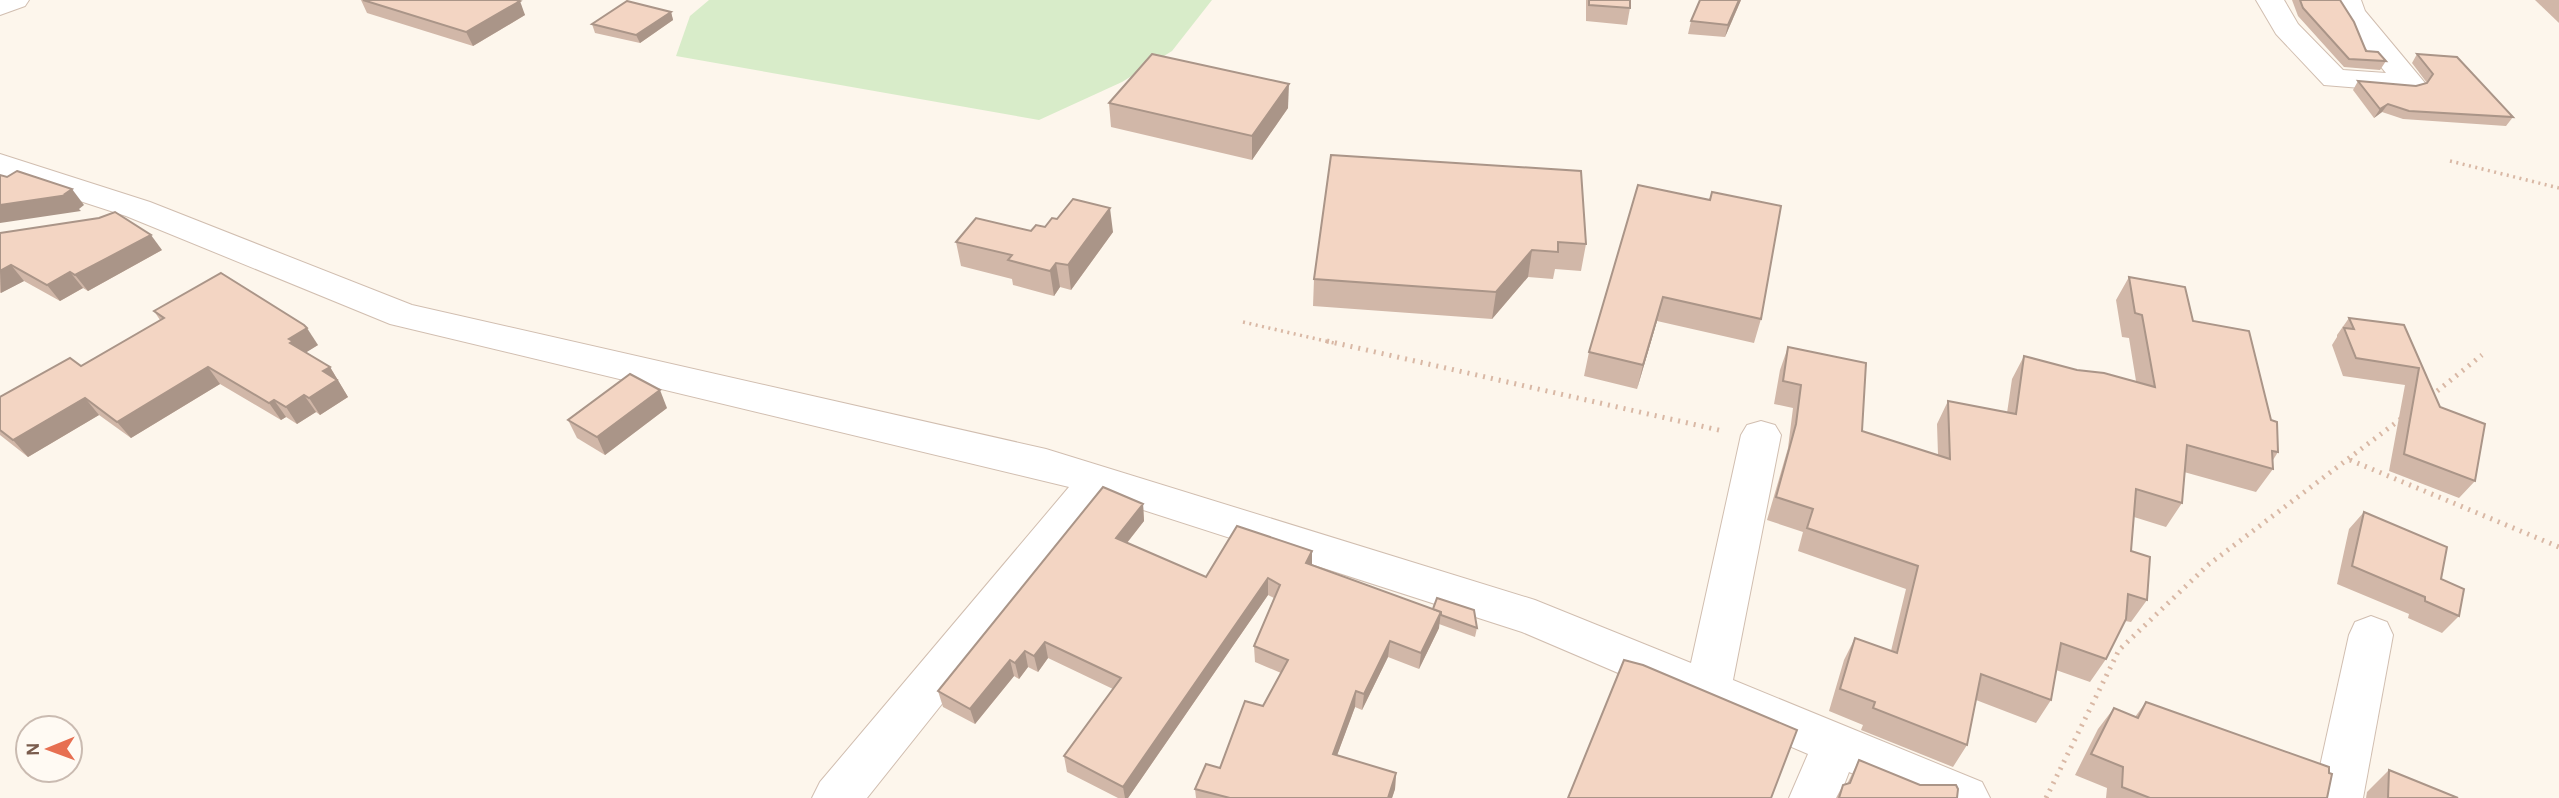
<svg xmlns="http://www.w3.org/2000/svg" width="2559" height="798" viewBox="0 0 2559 798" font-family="'Alegreya Sans',sans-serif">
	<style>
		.green { fill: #d8ecc9 }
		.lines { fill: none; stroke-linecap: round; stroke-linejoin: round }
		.minor-casing { stroke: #d1beb0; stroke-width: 2 }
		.path-far1 { stroke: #d9b8a5; stroke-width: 3.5; stroke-dasharray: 2 4.5; stroke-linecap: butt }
		.path { stroke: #d9b8a5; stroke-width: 5; stroke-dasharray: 2 6; stroke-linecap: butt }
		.minor { fill: #fff; fill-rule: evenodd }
		.wall { fill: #d1b7a8 }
		.shaded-wall { fill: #aa9588 }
		.building { fill: #f3d5c3; stroke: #aa9588; stroke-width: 2 }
	</style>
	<rect width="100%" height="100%" fill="#fdf6ec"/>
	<!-- green -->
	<polygon class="green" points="709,0 1212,0 1172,51 1122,82 1039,120 676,56 690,16"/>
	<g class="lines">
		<!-- minor casing -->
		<g class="minor-casing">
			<g id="minor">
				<polygon points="0,0 29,0 25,6 0,15"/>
				<polygon points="2256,0 2284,0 2298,24 2343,70 2386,73 2342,19 2333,0 2361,0 2365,11 2425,83 2421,89 2410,92 2324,85 2276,34"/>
				<polygon points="0,154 150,202 412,305 1046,449 1535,600 1691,663 1741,435 1747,425 1761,421 1775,425 1781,435 1733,680 1982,782 1990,798 1911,798 1849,772 1839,798 1789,798 1808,754 1522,632 1106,498 867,798 812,798 820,782 1069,487 390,324 126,216 0,175"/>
				<polygon points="2371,616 2387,622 2393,635 2363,798 2313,798 2349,635 2355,622"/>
			</g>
		</g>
		<!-- path-far1 -->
		<g class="path-far1">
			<polyline points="2450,161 2559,188"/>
			<polyline points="1243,322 1334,343"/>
		</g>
		<!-- path -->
		<g class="path">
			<polyline points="1327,341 1723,431"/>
			<polyline points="2431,396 2482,355"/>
			<polyline points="2350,460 2559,547"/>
			<polyline points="2046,798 2119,650 2208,565 2402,418"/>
		</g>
		<!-- minor -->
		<use href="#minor" class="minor"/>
	</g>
	<!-- wall -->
	<g class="wall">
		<polygon points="361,0 516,0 525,15 473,46 367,13"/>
		<polygon points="1586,0 1630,0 1630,8 1627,25 1586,21"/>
		<polygon points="1741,0 1725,37 1688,34 1691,21"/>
		<polygon points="2292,0 2340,0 2366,51 2386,61 2380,70 2344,67 2298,16"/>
		<polygon points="2535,0 2559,0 2559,23"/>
		<polygon points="671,12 673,20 640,43 595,33 592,24"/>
		<polygon points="2417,54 2513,117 2506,126 2403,119 2382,112 2374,118 2353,90 2358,81 2416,86 2427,83 2412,63"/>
		<polygon points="1109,103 1288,108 1252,160 1111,127"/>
		<polygon points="1331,155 1586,244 1581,271 1555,269 1553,279 1528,277 1492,319 1313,306 1314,279"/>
		<polygon points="1638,185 1761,319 1754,343 1657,321 1637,389 1584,376 1589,352"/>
		<polygon points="1045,227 1113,232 1071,290 1060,287 1054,296 1046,294 1013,285 1012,279 961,266 956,242 1031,231"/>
		<polygon points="0,233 162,250 88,291 83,288 60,301 24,281 0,293"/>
		<polygon points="2129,277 2193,321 2278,452 2273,460 2273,469 2256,492 2184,472 2182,503 2166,527 2134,517 2131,551 2147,600 2131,622 2125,621 2106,659 2090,682 2056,670 2051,700 2036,723 1976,700 1967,745 1953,767 1861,730 1863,725 1829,711 1844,660 1855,638 1891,651 1906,589 1798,551 1803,532 1767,520 1788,448 1793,408 1774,404 1780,370 1788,347 1862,431 1938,455 1937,424 1948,401 2007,413 2012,379 2024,356 2077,370 2136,381 2129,338 2122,337 2116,300"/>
		<polygon points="154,311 318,345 306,352 330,367 348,397 320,415 316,412 297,424 286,417 281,420 220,384 131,438 99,415 28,457 0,435 0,397 81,366 160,320"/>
		<polygon points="2349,318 2404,325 2440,407 2475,481 2459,498 2389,471 2405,385 2343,376 2332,345 2337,337 2337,335"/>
		<polygon points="667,408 605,455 577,438 568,420"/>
		<polygon points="1143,504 1144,521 1127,543 1206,577 1312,565 1477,628 1475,637 1439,624 1439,628 1419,669 1388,657 1362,710 1355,707 1337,755 1396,773 1395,789 1392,798 1196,798 1195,789 1220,768 1263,706 1281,673 1255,662 1254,646 1274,598 1268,595 1128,798 1118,798 1067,772 1064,756 1113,689 1048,658 1038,672 1028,667 1019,679 1014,676 975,724 943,707 938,691"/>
		<polygon points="2364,512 2441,579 2459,616 2442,633 2408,618 2409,614 2337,584 2349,529"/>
		<polygon points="2146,702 2327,798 2106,798 2107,788 2075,775 2098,729 2114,708 2135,717"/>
		<polygon points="1859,760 1920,785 1957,798 1836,798 1843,785 1847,784"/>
		<polygon points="2389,770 2458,798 2366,798 2367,792"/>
	</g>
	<!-- shaded-wall -->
	<g class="shaded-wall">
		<polygon points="1739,0 1741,0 1725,37 1728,25"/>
		<polygon points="520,1 525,15 473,46 466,32"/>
		<polygon points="671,12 673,20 640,43 636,35"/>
		<polygon points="1289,84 1288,108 1252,160 1252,136"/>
		<polygon points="2388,104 2382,112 2374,118 2380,109"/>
		<polygon points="72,189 84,205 79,209 81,211 0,223 0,205 65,194"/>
		<polygon points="1110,208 1113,232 1071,290 1068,265"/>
		<polygon points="151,235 162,250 88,291 75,275"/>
		<polygon points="1532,250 1528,277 1492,319 1496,292"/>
		<polygon points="1056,263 1060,287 1054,296 1050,271"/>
		<polygon points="11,265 24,281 1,293 0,271"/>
		<polygon points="70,272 83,288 60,301 47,285"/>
		<polygon points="1663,297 1657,321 1637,389 1643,365"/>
		<polygon points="307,328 318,345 302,355 290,343 289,339"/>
		<polygon points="208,367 220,384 131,438 117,422"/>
		<polygon points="330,367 348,397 320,415 309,398 323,371"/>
		<polygon points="660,390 667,408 605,455 597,437"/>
		<polygon points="304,395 316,412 297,424 286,407"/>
		<polygon points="85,398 99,415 28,457 13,440"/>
		<polygon points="274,400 286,417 281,420 269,403"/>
		<polygon points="1143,504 1144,521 1118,554 1116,538"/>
		<polygon points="1312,551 1312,567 1306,563"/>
		<polygon points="1268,578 1268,595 1128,798 1125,798 1123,787"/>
		<polygon points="1441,612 1439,628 1419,669 1421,653"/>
		<polygon points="1390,641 1388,657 1362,710 1364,694"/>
		<polygon points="1045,642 1048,658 1038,672 1034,656"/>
		<polygon points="1025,651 1028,667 1019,679 1015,663"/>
		<polygon points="1010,660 1014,676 975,724 970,709"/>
		<polygon points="1356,691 1355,707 1332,769 1333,754"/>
		<polygon points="1396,773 1395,789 1392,798 1388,798"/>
	</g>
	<!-- building -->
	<g class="building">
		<polygon points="363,0 516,0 520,1 466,32"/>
		<polygon points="1589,0 1630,0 1630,8 1589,5"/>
		<polygon points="1700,0 1739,0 1728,25 1691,21"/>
		<polygon points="2300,0 2340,0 2354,22 2366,51 2378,52 2386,61 2349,59 2303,8"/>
		<polygon points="627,1 671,12 636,35 592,24"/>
		<polygon points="1152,54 1289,84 1252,136 1109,103"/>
		<polygon points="2417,54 2457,57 2513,117 2409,111 2388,104 2380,109 2358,81 2416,86 2427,83 2433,74"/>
		<polygon points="1331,155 1581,171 1586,244 1558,242 1558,252 1532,250 1496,292 1314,279"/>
		<polygon points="17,171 72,189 65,194 68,195 0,205 0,175 7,177"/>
		<polygon points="1638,185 1710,200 1712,192 1781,206 1761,319 1663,297 1643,365 1589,352"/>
		<polygon points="1073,199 1110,208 1068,265 1056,263 1050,271 1042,269 1008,260 1012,255 956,242 976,218 1031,231 1036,225 1045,227 1052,218 1057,219"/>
		<polygon points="115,212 151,235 75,275 70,272 47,285 11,265 0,271 0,233 99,218"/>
		<polygon points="221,273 304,325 307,328 289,339 293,341 290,343 330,367 323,371 337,380 309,398 304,395 286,407 274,400 269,403 208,367 117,422 85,398 13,440 0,430 0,397 70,358 81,366 164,318 154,311"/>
		<polygon points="2129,277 2185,287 2193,321 2249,331 2271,420 2277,422 2278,452 2272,451 2273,469 2187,445 2182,503 2136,489 2131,551 2150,557 2147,600 2128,594 2126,619 2106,659 2061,643 2051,700 1981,674 1967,745 1873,708 1875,702 1840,689 1855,638 1897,653 1918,566 1807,528 1813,509 1776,497 1796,424 1801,385 1783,381 1788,347 1866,363 1862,431 1950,459 1948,401 2016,414 2024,356 2077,370 2104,373 2155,387 2142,315 2135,313"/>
		<polygon points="2349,318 2404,325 2440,407 2485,424 2475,481 2404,454 2419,368 2356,358 2344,328 2354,329"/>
		<polygon points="630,374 660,390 597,437 568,420"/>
		<polygon points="1103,487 1143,504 1116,538 1206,577 1237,526 1312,551 1306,563 1441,612 1421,653 1390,641 1364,694 1356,691 1333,754 1396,773 1388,798 1230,798 1195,789 1206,764 1220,768 1245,701 1263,706 1288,660 1254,646 1280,585 1268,578 1123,787 1064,756 1121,678 1045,642 1034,656 1025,651 1015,663 1010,660 970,709 938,691"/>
		<polygon points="2364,512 2447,547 2441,579 2464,589 2459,616 2425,601 2425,597 2352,566"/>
		<polygon points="1437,598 1474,610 1477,628 1441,615 1441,612 1433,609"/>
		<polygon points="1624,660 1643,665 1797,730 1771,798 1568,798"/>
		<polygon points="2146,702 2329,767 2329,773 2332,774 2327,798 2150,798 2122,787 2123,767 2091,754 2114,708 2138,718"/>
		<polygon points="1859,760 1920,785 1956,785 1958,789 1957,798 1839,798 1843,785 1850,783"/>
		<polygon points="2389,770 2458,798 2388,798"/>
	</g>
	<!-- north arrow -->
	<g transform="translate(49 749) rotate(269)"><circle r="33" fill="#fffaf3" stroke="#cabbb1" stroke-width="2"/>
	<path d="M0-5L12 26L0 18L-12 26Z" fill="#e76f51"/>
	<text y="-10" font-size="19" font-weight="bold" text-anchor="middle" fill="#7a5c4d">N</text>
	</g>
</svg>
